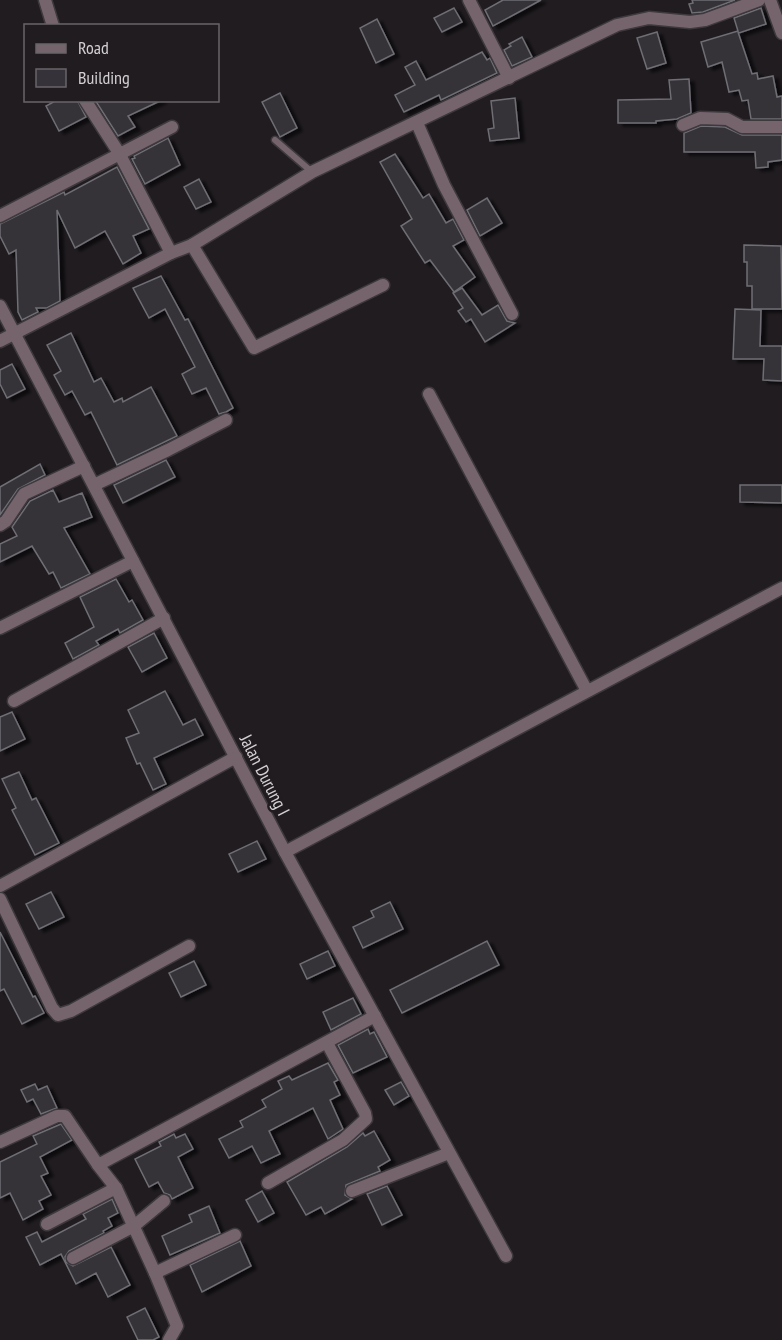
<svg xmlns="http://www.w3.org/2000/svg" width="782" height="1340" viewBox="0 0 782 1340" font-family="'PT Sans Narrow',sans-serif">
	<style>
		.building { fill: #353339; stroke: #6f6e74; stroke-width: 1.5; filter: url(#shadow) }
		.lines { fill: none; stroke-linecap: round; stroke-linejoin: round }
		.service-casing { stroke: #3d393d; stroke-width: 9 }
		.minor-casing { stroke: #3d393d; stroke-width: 15 }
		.service { stroke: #76646d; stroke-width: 6 }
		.minor { stroke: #76646d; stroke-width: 12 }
		.labels { text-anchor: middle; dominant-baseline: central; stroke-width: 5; stroke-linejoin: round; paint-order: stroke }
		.street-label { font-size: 18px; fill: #d3d0d3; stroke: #201c20 }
	</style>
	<defs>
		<filter id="shadow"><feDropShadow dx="5" dy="3" stdDeviation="1.5" flood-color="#0009"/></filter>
	</defs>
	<rect width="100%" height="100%" fill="#201c20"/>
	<!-- building -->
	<g class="building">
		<polygon points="503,0 541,0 493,26 485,10"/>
		<polygon points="692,0 735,0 703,12 692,13 689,4 693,3"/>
		<polygon points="454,8 462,22 442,32 434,18"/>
		<polygon points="761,8 766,24 739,33 738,32 752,74 757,73 758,79 773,76 777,97 782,96 782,119 751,119 748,100 742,101 739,90 729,92 722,62 708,67 701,42 738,31 734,18"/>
		<polygon points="377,19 394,54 376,63 360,28"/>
		<polygon points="657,32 666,63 647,69 637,38"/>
		<polygon points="522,37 532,57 512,66 504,50 511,46 509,44"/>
		<polygon points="482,52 487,60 490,58 497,73 441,100 439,95 404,112 395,95 415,85 405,67 416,61 426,80"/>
		<polygon points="689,79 691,113 677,119 656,121 656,123 618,123 618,100 671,99 669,80"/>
		<polygon points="280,93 297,128 280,137 262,102"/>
		<polygon points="515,98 519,138 490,141 488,129 494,128 491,101"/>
		<polygon points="57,100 77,100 86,117 59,131 46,106"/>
		<polygon points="95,100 162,100 128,116 135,127 118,136"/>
		<polygon points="701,126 725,127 742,135 782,135 782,160 768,162 768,167 756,168 755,152 684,152 684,133"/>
		<polygon points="168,138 180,165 145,184 132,159 135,158 134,156"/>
		<polygon points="395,154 423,198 429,194 446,223 453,219 464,240 453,246 475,277 454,292 430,260 425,263 401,226 412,219 380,162"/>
		<polygon points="117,167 149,229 133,236 141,253 123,264 105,231 75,248 57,210 60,301 47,308 36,308 38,312 22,320 18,312 16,250 9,254 0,236 0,224 64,192 65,195"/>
		<polygon points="199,179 211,202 196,209 184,187"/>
		<polygon points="487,198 502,223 480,236 467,210"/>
		<polygon points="744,245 781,246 782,309 752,309 752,286 747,286 747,262 744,262"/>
		<polygon points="161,276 185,320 188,319 233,408 226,412 219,414 206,388 192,394 182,374 195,367 165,309 149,318 133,288"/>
		<polygon points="462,288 482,315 498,305 507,321 515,323 485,342 471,319 466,322 458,311 463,308 453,293"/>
		<polygon points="735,309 761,310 760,346 782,346 782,381 763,380 764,359 733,359"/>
		<polygon points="71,333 94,382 101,378 114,402 122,398 123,402 151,387 177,436 117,465 91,412 85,415 72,391 65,395 54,375 61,371 47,345"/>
		<polygon points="12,364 25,389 7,398 0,384 0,370"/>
		<polygon points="166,460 175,477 123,503 114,485"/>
		<polygon points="40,464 45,475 18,489 0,515 0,487"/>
		<polygon points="740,485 782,485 782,503 740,502"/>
		<polygon points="53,490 59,502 82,493 92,517 64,528 90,574 61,588 53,572 49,574 32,546 0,562 0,544 17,536 12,527 30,501"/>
		<polygon points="116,579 129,602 132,600 143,620 120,633 118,629 96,641 99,645 73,659 65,643 94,627 80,597"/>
		<polygon points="154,633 167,658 142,672 128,647"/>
		<polygon points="165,691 183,725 195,719 203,735 154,758 166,784 153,790 140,763 137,764 126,738 139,733 128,710"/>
		<polygon points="12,712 25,739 0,751 0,717"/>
		<polygon points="19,772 32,800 36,798 59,843 35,855 12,810 16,808 2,779"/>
		<polygon points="257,841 266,859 238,872 229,854"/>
		<polygon points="51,892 64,917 39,929 26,904"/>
		<polygon points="390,902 403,929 363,948 353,927 374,917 371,911"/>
		<polygon points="0,932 33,997 35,996 44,1013 22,1024 4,989 0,991"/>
		<polygon points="487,941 499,965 402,1013 390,990"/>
		<polygon points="328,951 335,966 307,979 300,964"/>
		<polygon points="194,961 206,985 181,997 169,973"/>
		<polygon points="353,998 361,1014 331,1030 323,1012"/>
		<polygon points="368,1029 370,1034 374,1032 387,1057 353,1073 338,1045"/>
		<polygon points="328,1063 338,1080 334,1082 340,1095 330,1100 343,1129 328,1139 313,1108 269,1131 280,1154 261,1163 252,1146 229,1158 219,1139 243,1127 240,1121 266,1107 262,1100 282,1089 278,1081 289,1076 292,1080"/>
		<polygon points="401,1082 409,1096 394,1105 385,1090"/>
		<polygon points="35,1084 38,1090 47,1086 57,1108 41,1114 33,1099 27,1102 21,1090"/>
		<polygon points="61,1124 72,1140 40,1157 48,1173 41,1176 51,1195 39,1201 43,1209 23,1220 10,1193 0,1198 0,1162 37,1144 33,1136"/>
		<polygon points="374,1131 390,1160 378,1167 380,1171 346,1185 345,1195 352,1199 325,1214 321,1207 306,1215 287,1182 347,1147 363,1133 365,1136"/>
		<polygon points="174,1134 176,1138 185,1134 193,1149 178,1157 193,1188 172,1199 170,1195 164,1193 158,1182 149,1187 135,1159 161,1146 159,1142"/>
		<polygon points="387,1186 402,1215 382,1225 367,1194"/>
		<polygon points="262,1191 274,1213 258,1222 246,1200"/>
		<polygon points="112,1199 118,1213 108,1218 112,1226 103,1231 104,1233 69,1251 65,1257 66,1262 73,1266 111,1247 130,1285 108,1297 96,1273 76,1284 61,1254 40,1265 26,1237 37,1232 42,1242 86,1219 83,1214"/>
		<polygon points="209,1206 220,1233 170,1255 162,1236 192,1222 189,1215"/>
		<polygon points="240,1241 251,1266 202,1292 190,1265"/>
		<polygon points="145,1308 159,1337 153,1340 138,1340 127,1317"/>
	</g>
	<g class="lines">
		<!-- service casing -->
		<g class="service-casing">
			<polyline id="service" points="275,140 312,172"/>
		</g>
		<!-- minor casing -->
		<g class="minor-casing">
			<g id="minor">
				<polyline points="45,0 53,26"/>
				<polyline points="469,0 509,78"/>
				<polyline points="770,0 782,33"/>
				<polyline points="85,100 119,153 171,253"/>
				<polyline points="417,123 444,185 512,314"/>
				<polyline points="683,125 700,118 727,119 742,127 782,127"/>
				<polyline points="0,216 172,127"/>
				<polyline points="192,245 254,348 383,285"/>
				<polyline points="0,306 285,852 506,1256"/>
				<polyline points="0,341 171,253 192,245 312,172 617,25 649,18 690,22 705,20 759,0"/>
				<polyline points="429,394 587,691"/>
				<polyline points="94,485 168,450 226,420"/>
				<polyline points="0,525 6,521 24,494 84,466"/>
				<polyline points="0,628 133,561"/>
				<polyline points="14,701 164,618"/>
				<polyline points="285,852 782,588"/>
				<polyline points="0,886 236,757"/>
				<polyline points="0,899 52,1008 58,1015 71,1011 189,946"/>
				<polyline points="0,1142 57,1116 65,1116 98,1165 116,1188 155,1273 177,1326 169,1340"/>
				<polyline points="98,1165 375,1016"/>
				<polyline points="268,1183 343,1140 366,1119 365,1113 327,1043"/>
				<polyline points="352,1191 449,1153"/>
				<polyline points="47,1224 116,1188"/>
				<polyline points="73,1258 134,1226 164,1201"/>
				<polyline points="155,1273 235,1235"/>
			</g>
		</g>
		<!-- service -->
		<use href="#service" class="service"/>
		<!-- minor -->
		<use href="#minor" class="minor"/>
	</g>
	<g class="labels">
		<!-- street labels -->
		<g class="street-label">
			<text transform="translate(265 775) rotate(63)">Jalan Durung I</text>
		</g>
	</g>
	<!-- legend -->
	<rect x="24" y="24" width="195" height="78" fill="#201c20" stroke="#686468" stroke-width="1.5"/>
	<rect x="36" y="44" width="30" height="9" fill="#76646d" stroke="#686468" stroke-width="1.5"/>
	<text x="78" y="54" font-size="18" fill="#d3d0d3">Road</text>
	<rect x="36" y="69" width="30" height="18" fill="#353339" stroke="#686468" stroke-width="1.5"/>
	<text x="78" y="84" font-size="18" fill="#d3d0d3">Building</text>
</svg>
